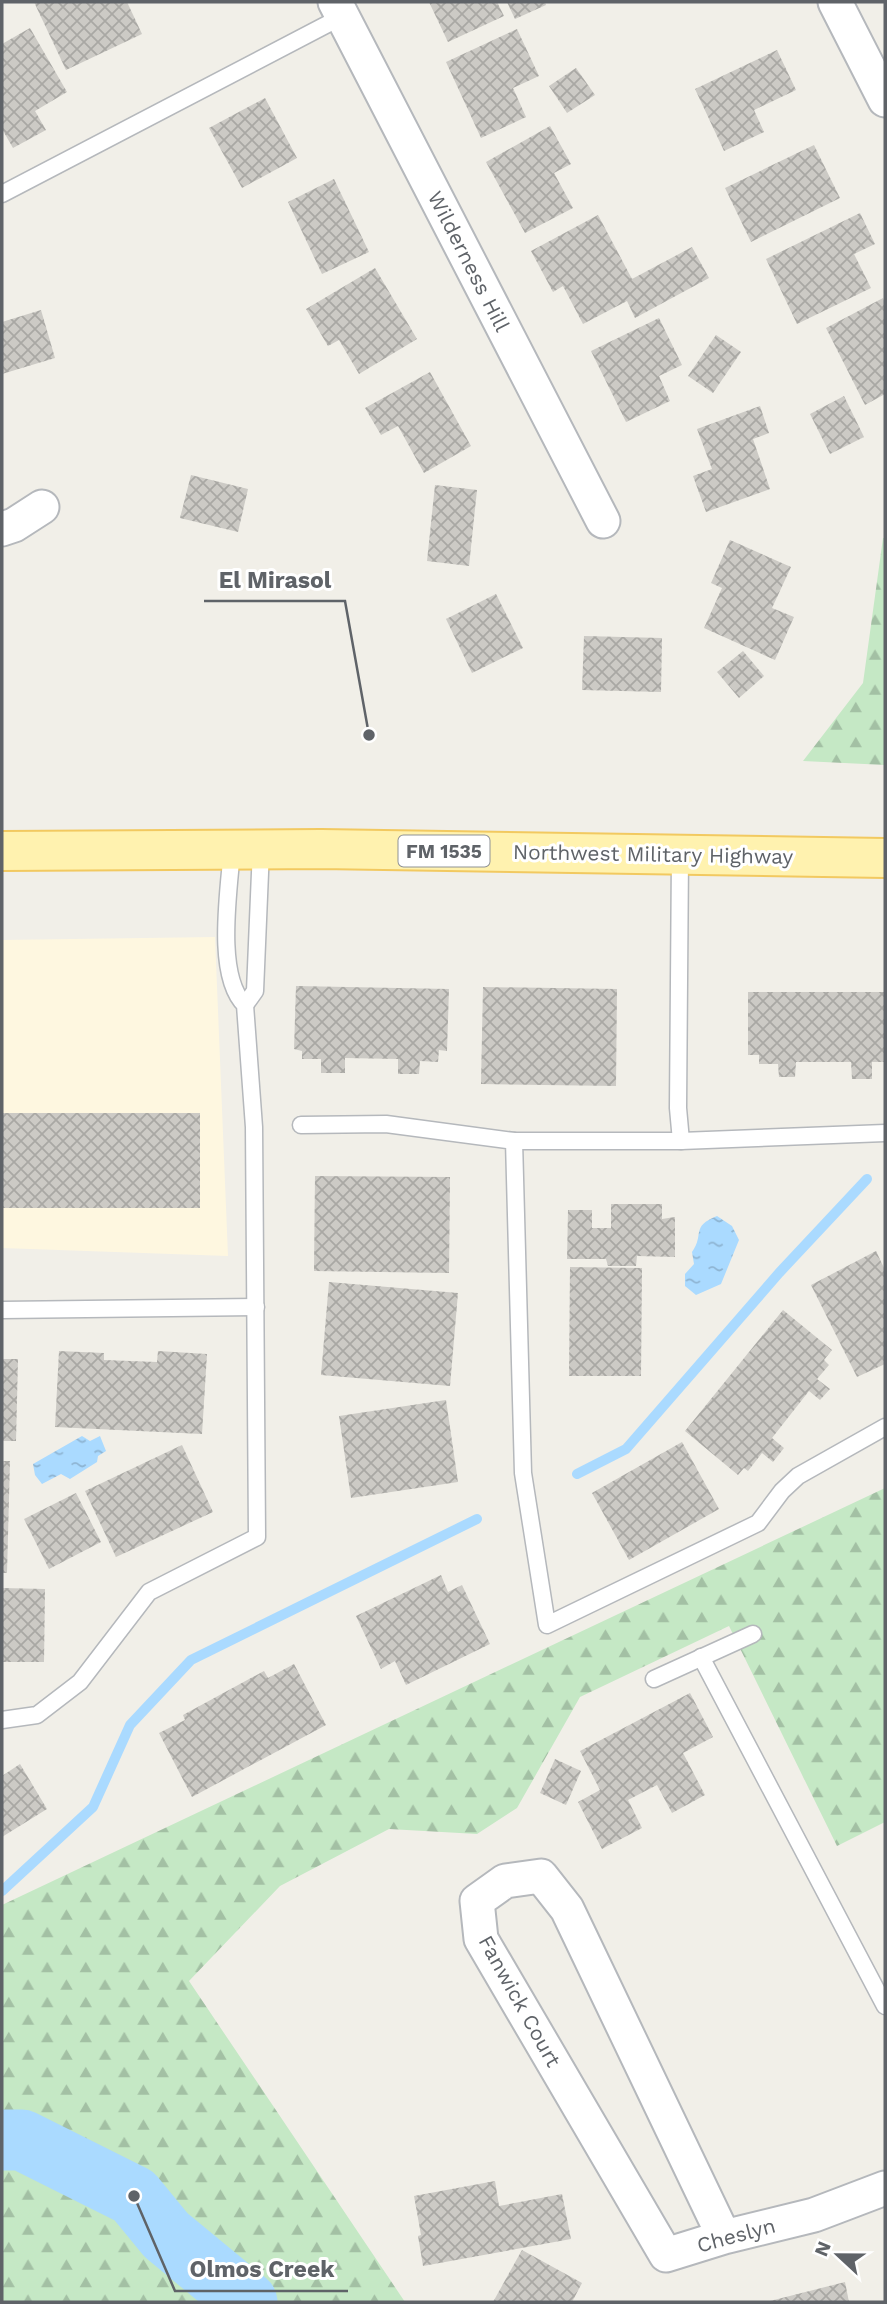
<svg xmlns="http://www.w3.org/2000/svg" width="887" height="2304" viewBox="0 0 887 2304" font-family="'Work Sans',sans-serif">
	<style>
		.commercial { fill: #fef7e0 }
		.forest { fill: url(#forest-firs) }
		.water { fill: url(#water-ripples) }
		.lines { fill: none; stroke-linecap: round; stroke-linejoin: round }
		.stream { stroke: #aadaff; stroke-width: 10 }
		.river { stroke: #aadaff; stroke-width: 61 }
		.building { fill: url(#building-cross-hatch) }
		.service-casing { stroke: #b5b8bc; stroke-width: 19 }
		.minor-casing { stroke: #b5b8bc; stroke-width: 37 }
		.primary-casing { stroke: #f2c960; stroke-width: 42 }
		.service { stroke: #fff; stroke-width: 16 }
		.minor { stroke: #fff; stroke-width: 33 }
		.primary { stroke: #fff2af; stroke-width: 38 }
		.labels { text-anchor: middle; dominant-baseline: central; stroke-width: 6; stroke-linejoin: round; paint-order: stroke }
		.shield { fill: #fff; stroke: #8f9295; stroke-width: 2 }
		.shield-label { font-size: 19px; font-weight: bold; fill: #5f6368 }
		.street-label { font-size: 21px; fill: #5f6368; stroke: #fff }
		.leader { fill: none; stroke: #5f6368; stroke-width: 2.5 }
		.callout-dot { fill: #5f6368; stroke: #fff; stroke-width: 2.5 }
		.callout-label { font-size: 23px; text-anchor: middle; font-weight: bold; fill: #5f6368; stroke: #fff; stroke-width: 6; stroke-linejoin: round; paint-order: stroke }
	</style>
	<defs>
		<pattern id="forest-firs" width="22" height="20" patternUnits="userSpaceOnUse" patternTransform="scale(1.75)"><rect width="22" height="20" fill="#c5e8c5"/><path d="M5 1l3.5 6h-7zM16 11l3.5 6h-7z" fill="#a3c0a4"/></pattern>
		<pattern id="water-ripples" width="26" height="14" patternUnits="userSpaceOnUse" patternTransform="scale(1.75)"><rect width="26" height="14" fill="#aadaff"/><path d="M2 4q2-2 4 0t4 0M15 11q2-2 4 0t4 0" fill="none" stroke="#8eb4d2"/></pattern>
		<pattern id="building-cross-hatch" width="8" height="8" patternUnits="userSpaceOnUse" patternTransform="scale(1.75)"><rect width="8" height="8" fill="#cccac5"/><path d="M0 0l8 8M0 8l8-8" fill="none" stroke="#a9a8a4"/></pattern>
	</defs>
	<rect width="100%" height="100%" fill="#f1efe8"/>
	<!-- commercial -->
	<polygon class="commercial" points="215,937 228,1256 2,1248 2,940"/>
	<!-- forest -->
	<g class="forest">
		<polygon points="883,538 885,538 885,765 803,761 863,683"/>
		<polygon points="885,1488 885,1822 837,1846 729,1626 580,1697 517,1808 477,1834 389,1829 280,1886 189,1981 405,2302 2,2302 2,1905"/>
	</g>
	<!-- water -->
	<g class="water">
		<path d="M 717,1216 L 732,1226 L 739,1240 L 721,1284 L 696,1295 L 685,1286 L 685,1274 L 694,1264 L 692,1252 C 705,1234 690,1227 717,1216 Z"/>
		<polygon points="82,1436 90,1441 100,1436 106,1451 98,1456 97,1462 70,1479 61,1474 42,1484 35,1475 33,1464"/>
	</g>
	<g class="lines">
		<!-- stream -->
		<g class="stream">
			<polyline points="577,1474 626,1449 779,1273 867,1179"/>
			<polyline points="2,1891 93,1807 130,1725 191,1660 477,1519"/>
		</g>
		<!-- river -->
		<polyline class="river" points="2,2140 22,2140 134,2196 166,2235 247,2302"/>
	</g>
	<!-- building -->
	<g class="building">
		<polygon points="34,2 127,2 142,34 66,70"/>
		<polygon points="429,2 497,2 504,16 448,42"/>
		<polygon points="507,2 545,2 546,5 515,19"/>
		<polygon points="30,28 67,92 35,111 46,130 13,148 2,129 2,44"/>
		<polygon points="517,29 539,76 513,88 526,117 481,138 446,62"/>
		<polygon points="777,50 796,90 754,110 764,132 724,151 695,89"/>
		<polygon points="576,68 595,95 567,113 549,86"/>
		<polygon points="265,98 297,158 242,188 209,128"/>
		<polygon points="550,126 571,164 554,173 573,208 525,233 486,162"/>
		<polygon points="814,145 840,198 751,242 725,188"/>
		<polygon points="334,179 369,252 322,274 288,202"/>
		<polygon points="860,213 875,244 854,254 871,288 797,324 766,259"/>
		<polygon points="598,215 632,279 692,247 709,278 635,318 627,301 583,324 563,286 553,292 531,251"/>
		<polygon points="375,268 417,339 359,374 339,340 328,346 306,309"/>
		<polygon points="883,298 885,303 885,394 865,405 826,328"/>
		<polygon points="41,310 55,358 2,374 2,322"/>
		<polygon points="659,318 682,365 659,376 670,401 626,422 591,351"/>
		<polygon points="716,335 741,352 713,393 688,376"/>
		<polygon points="430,372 471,446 424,473 398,426 381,435 365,408"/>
		<polygon points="844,396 864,437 830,454 810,414"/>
		<polygon points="760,406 769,433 753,439 770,489 706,512 693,476 712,469 697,429"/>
		<polygon points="191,475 248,489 238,532 180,518"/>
		<polygon points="435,485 477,490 469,566 427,561"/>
		<polygon points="730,540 791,567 772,608 794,617 775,660 704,628 722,588 711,583"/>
		<polygon points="496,594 523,648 472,673 446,619"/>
		<polygon points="584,636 662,638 661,692 582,690"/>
		<polygon points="743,651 764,676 739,698 717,672"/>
		<polygon points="296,986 449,989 447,1051 439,1050 438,1062 420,1061 419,1074 398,1074 398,1059 345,1058 345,1073 321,1073 321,1059 302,1059 302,1051 294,1049"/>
		<polygon points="483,987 617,989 616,1086 481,1084"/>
		<polygon points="748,992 885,992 885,1062 872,1062 872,1079 852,1079 851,1062 796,1062 795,1077 779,1077 778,1064 759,1064 759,1055 748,1055"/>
		<rect x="2" y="1113" width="198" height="95"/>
		<polygon points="315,1176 450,1177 449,1273 314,1271"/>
		<polygon points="611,1204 662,1204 662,1219 675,1217 675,1257 637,1256 636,1266 608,1266 606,1259 567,1259 568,1210 592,1210 592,1228 611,1228"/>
		<polygon points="876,1251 885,1270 885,1364 857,1377 811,1285"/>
		<polygon points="570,1267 642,1268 641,1376 569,1376"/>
		<polygon points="329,1282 458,1293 450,1386 321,1375"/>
		<polygon points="783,1310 832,1350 824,1360 829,1365 817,1379 830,1389 820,1400 809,1391 772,1438 784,1448 773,1462 762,1453 748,1471 744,1468 738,1475 685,1431"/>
		<polygon points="59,1351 104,1353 104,1360 157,1362 158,1351 207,1354 202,1434 55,1427"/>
		<polygon points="2,1359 18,1359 16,1441 2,1441"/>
		<polygon points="446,1400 458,1482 351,1498 339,1416"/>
		<polygon points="682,1442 719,1509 629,1560 592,1493"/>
		<polygon points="182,1445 213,1512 116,1557 85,1491"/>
		<polygon points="2,1461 10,1461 7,1573 2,1573"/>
		<polygon points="76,1493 101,1542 49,1569 24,1519"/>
		<polygon points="441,1575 448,1592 462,1585 490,1644 406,1685 395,1661 381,1669 356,1616"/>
		<polygon points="2,1588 45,1589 44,1662 2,1662"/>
		<polygon points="294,1664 326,1725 192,1797 159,1733 185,1720 183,1715 264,1671 268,1678"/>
		<polygon points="690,1693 713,1737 683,1753 705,1795 672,1813 657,1785 628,1800 642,1828 602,1849 578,1802 600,1790 580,1751"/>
		<polygon points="555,1759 581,1771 566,1805 540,1793"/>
		<polygon points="20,1764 47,1809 2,1837 2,1776"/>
		<polygon points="495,2181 499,2206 562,2194 571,2239 423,2266 418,2236 421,2235 414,2196"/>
		<polygon points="522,2250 582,2283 572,2302 493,2302"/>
		<polygon points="845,2282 849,2302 770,2302 770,2301"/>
	</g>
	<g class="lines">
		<!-- service casing -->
		<g class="service-casing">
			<g id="service">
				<polyline points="2,194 343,16"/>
				<polyline points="680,855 678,1108 681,1141 885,1133"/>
				<polyline points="245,1005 255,991 261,849"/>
				<polyline points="301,1125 386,1124 514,1141 523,1473 547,1625 758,1523 782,1491 798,1476 885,1427"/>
				<polyline points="514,1141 681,1141"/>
				<polyline points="2,1310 256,1307"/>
				<polyline points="701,1657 885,2006"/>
				<polyline points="654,1679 753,1634"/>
				<path d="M 2,1720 L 37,1715 L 80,1682 L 149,1592 L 257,1537 L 254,1127 L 245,1005 C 215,976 229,890 232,850"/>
			</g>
		</g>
		<!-- minor casing -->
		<g class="minor-casing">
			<g id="minor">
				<polyline points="335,2 603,521"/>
				<polyline points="835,2 885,100"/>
				<polyline points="2,529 14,525 42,507"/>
				<polyline points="724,2237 567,1909 541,1876 505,1881 477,1901 481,1939 666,2255 724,2237 814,2215 885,2188"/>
			</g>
		</g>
		<!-- primary casing -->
		<g class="primary-casing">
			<polyline id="primary" points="2,851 321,849 885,858"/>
		</g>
		<!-- service -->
		<use href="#service" class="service"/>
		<!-- minor -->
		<use href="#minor" class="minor"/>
		<!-- primary -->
		<use href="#primary" class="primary"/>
	</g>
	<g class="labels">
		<!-- shield labels -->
		<rect class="shield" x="398.5" y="835.5" width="91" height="31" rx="5"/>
		<g class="shield-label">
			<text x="444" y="851">FM 1535</text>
		</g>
		<!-- street labels -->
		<g class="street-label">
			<text transform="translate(469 261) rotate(63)">Wilderness Hill</text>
			<text transform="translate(653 854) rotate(1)">Northwest Military Highway</text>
			<text transform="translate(520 2001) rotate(61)">Fanwick Court</text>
			<text transform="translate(736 2235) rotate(-15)">Cheslyn</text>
		</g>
	</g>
	<!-- callouts -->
	<path class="leader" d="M369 735L345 601H204M134 2196L175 2291H348"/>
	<g class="callout-dot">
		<circle cx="369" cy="735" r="7"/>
		<circle cx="134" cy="2196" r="7"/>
	</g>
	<g class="callout-label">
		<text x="275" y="588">El Mirasol</text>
		<text x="262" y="2277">Olmos Creek</text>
	</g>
	<!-- border -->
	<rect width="887" height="2304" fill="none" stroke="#5f6368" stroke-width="7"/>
	<!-- north arrow -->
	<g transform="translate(838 2255) rotate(292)" stroke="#ffffff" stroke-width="5" paint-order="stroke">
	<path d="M0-5L12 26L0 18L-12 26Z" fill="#5f6368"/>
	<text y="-10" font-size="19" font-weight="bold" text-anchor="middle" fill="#5f6368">N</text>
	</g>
</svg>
